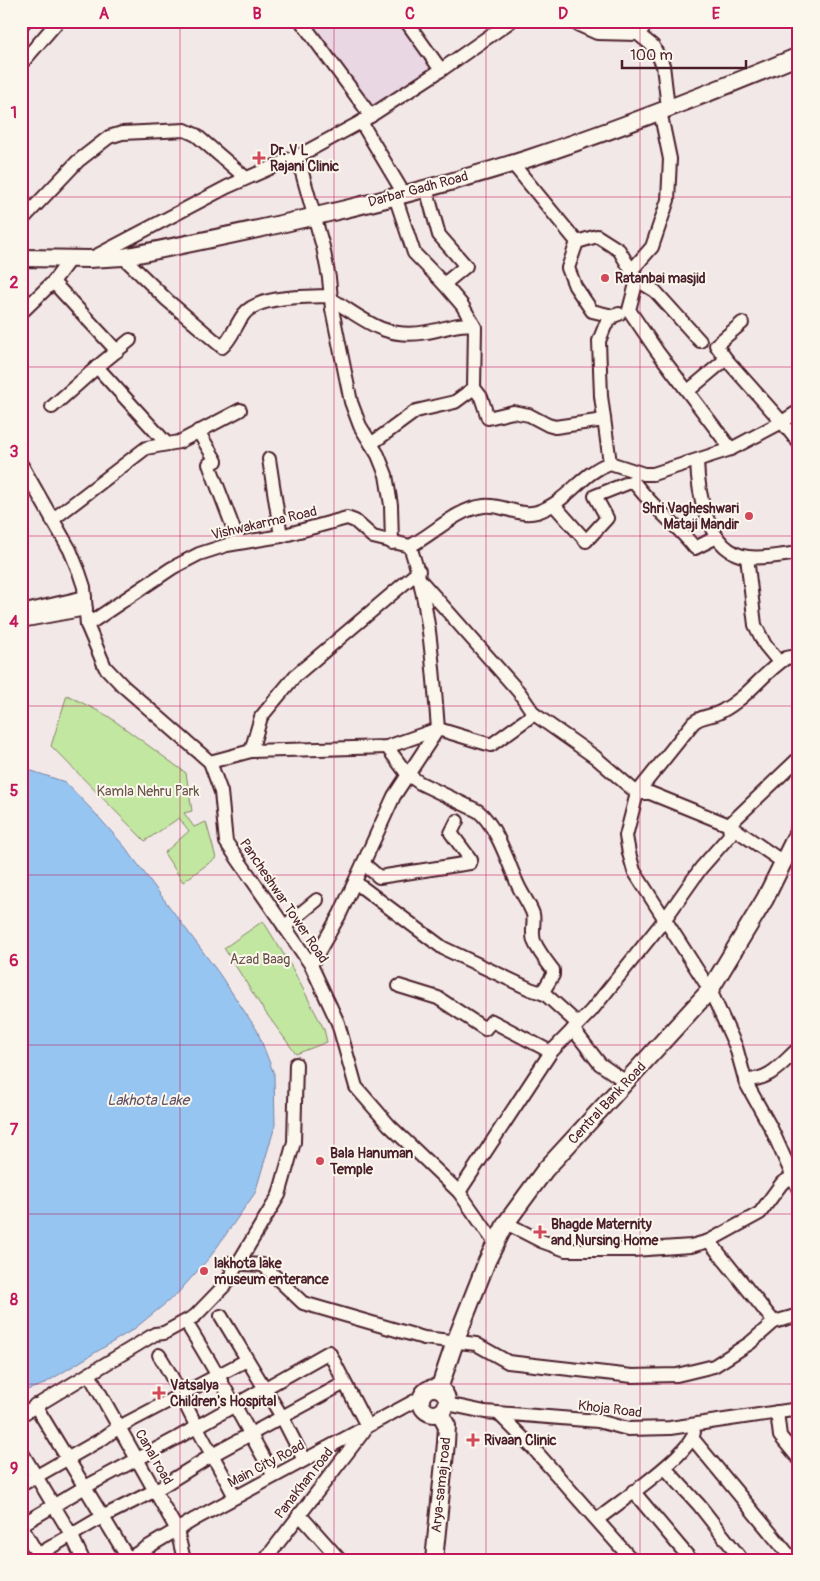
<svg xmlns="http://www.w3.org/2000/svg" width="820" height="1581" viewBox="0 0 820 1581" font-family="Pangolin,sans-serif">
	<style>
		.built { fill: #e9d7e3 }
		.green { fill: #c1e7a1; stroke: #868366 }
		.water { fill: #96c5f1; stroke: #7883a2 }
		.lines { fill: none; stroke-linecap: round; stroke-linejoin: round }
		.minor-casing { stroke: #4a1f2b; stroke-width: 16 }
		.major-casing { stroke: #4a1f2b; stroke-width: 20 }
		.minor { stroke: #fbf7ec; stroke-width: 12 }
		.major { stroke: #fbf7ec; stroke-width: 16 }
		.grid { fill: none; stroke: #c2185b; stroke-width: 1; stroke-opacity: 0.55 }
		.poi-dot { fill: #d1495b; stroke: #fbf7ec; stroke-width: 2 }
		.labels { text-anchor: middle; dominant-baseline: central; stroke-width: 4; stroke-linejoin: round; paint-order: stroke }
		.poi-label { font-size: 14px; font-weight: bold; fill: #4a1f2b; stroke: #fbf7ec; text-anchor: start }
		.street-label { font-size: 14px; fill: #4a1f2b; stroke: #fbf7ec }
		.park-label { font-size: 14px; fill: #685148; stroke: #fbf7ec }
		.water-label { font-size: 15px; font-style: italic; fill: #615166; stroke: #fbf7ec }
		.neatline { fill: none; stroke: #c2185b; stroke-width: 2 }
		.grid-label { font-size: 16px; text-anchor: middle; font-weight: bold; fill: #c2185b }
	</style>
	<rect width="100%" height="100%" fill="#f3e8e8"/>
	<filter id="ink" filterUnits="userSpaceOnUse"><feTurbulence type="fractalNoise" baseFrequency=".02" numOctaves="2"/><feDisplacementMap in="SourceGraphic" scale="10" xChannelSelector="R" yChannelSelector="G"/><feConvolveMatrix kernelMatrix="1 2 1 2 8 2 1 2 1" color-interpolation-filters="sRGB"/></filter>
	<g filter="url(#ink)">
		<!-- built -->
		<polygon class="built" points="304,21 402,21 434,71 372,117"/>
		<!-- green -->
		<g class="green">
			<polygon points="67,695 108,716 186,773 192,811 184,813 194,827 206,822 216,858 183,882 164,853 189,831 179,818 145,841 51,746"/>
			<polygon points="263,921 291,966 324,1029 327,1042 296,1054 263,1009 224,948"/>
		</g>
		<!-- water -->
		<polygon class="water" points="32,771 65,782 95,813 125,847 218,972 257,1030 274,1074 275,1126 255,1193 210,1257 176,1295 134,1329 42,1385 21,1392 21,772"/>
		<g class="lines">
			<!-- minor casing -->
			<g class="minor-casing">
				<g id="minor">
					<polyline points="301,21 371,116"/>
					<polyline points="570,21 597,33 638,34 653,46 663,65 668,108"/>
					<polyline points="21,26 25,21"/>
					<polyline points="638,34 649,21"/>
					<polyline points="21,64 58,21"/>
					<polyline points="441,70 511,21"/>
					<polyline points="361,122 404,194"/>
					<polyline points="297,155 323,247 329,278 332,309 351,402 360,426 378,455 386,475 391,505 392,543"/>
					<polyline points="512,163 577,242"/>
					<polyline points="395,196 414,253 444,284 466,266 439,235 426,188"/>
					<polyline points="21,221 78,161 109,137 122,133 185,130 196,135 246,178"/>
					<polyline points="577,242 597,236 619,250 637,280 629,310 657,351 731,449"/>
					<polyline points="577,242 568,268 575,286 592,311 613,316 619,314"/>
					<path d="M 123,257 L 167,300 L 222,347 C 232,339 236,324 244,314 C 259,295 308,297 331,296"/>
					<polyline points="92,258 227,187 302,154 361,122 441,70 406,21"/>
					<polyline points="631,271 652,247 668,200 670,159 660,111"/>
					<polyline points="637,280 655,291 700,341"/>
					<polyline points="53,282 117,351"/>
					<path d="M 331,299 C 366,320 384,340 427,332 C 441,330 459,322 473,325"/>
					<polyline points="21,313 53,282 70,259"/>
					<polyline points="130,340 97,367 167,444"/>
					<polyline points="726,359 782,422 799,411"/>
					<polyline points="474,388 481,397 488,418 513,412 529,415 548,425 555,427 604,420"/>
					<polyline points="688,391 726,359 716,345 742,323"/>
					<polyline points="52,407 97,367"/>
					<polyline points="198,431 216,461 209,464 239,543"/>
					<polyline points="371,444 416,411 455,402 474,388 475,327 462,305 444,284"/>
					<polyline points="269,459 281,536"/>
					<path d="M 697,461 C 698,493 707,552 748,557 C 764,559 783,555 799,553"/>
					<polyline points="610,463 601,396 599,341 605,326 613,316"/>
					<polyline points="21,464 70,550 79,572 84,587 87,625 105,667 123,686 210,762 221,792 226,842 311,965 338,1023 356,1087 389,1125 459,1192 495,1243"/>
					<path d="M 554,505 L 586,541 L 607,518 L 595,496 L 633,481 C 651,506 676,524 695,548 L 717,537"/>
					<polyline points="52,520 146,448 179,442 240,410"/>
					<polyline points="747,557 755,625 765,645 779,662"/>
					<polyline points="420,580 519,692 534,714 595,757 637,793 650,793 729,825 799,758"/>
					<polyline points="21,612 85,597"/>
					<polyline points="21,621 86,609"/>
					<path d="M 87,625 L 172,568 L 199,554 L 227,545 L 281,536 L 347,518 L 355,521 L 373,537 L 410,546 C 434,534 456,509 484,506 C 503,504 518,517 537,512 C 567,503 581,473 610,463 L 644,474 L 653,474 L 731,449 L 782,422 L 799,443"/>
					<path d="M 799,662 L 791,657 L 786,658 C 763,673 747,698 722,711 C 713,717 701,715 693,723 L 637,793 L 626,836 L 629,853 L 634,871 L 710,990 L 736,1047 L 746,1083 L 771,1128 L 799,1190"/>
					<path d="M 387,747 L 407,774 L 420,783 L 478,811 C 496,825 508,862 517,883 C 521,893 529,903 533,914 C 535,923 531,931 534,941 C 538,951 546,961 553,970 L 553,975 L 542,993"/>
					<polyline points="251,751 261,717 295,676 419,571"/>
					<path d="M 210,762 L 251,751 L 387,747 L 438,729 C 433,667 430,605 410,546"/>
					<polyline points="729,825 783,862"/>
					<polyline points="364,864 379,877 470,863 471,860 451,833 457,821"/>
					<polyline points="355,882 443,948 530,989 545,994 578,1024"/>
					<polyline points="284,927 317,900"/>
					<polyline points="311,965 340,914 394,796 438,729 491,745 534,714"/>
					<polyline points="399,986 438,998 485,1029 492,1021 551,1052"/>
					<polyline points="573,1029 600,1064 626,1082"/>
					<path d="M 745,1080 C 771,1080 781,1064 799,1048"/>
					<polyline points="459,1192 551,1052 591,1011 665,919 701,868 730,835 729,825"/>
					<polyline points="506,1223 541,1241 566,1250 633,1250 691,1246 709,1241 760,1213 782,1183 799,1173"/>
					<polyline points="709,1241 774,1322"/>
					<polyline points="228,1263 263,1265 303,1303 424,1338 476,1344 508,1362 632,1376 677,1375 714,1366 750,1343 774,1322 799,1315"/>
					<polyline points="221,1316 282,1417 304,1460"/>
					<path d="M 190,1329 C 220,1377 246,1427 274,1476"/>
					<path d="M 159,1355 C 174,1378 183,1401 196,1425 C 208,1449 223,1473 235,1497"/>
					<polyline points="89,1374 177,1530 184,1560"/>
					<polyline points="447,1404 485,1412 598,1421 628,1429 670,1428 799,1409"/>
					<polyline points="35,1405 129,1560"/>
					<polyline points="777,1412 780,1436 799,1459"/>
					<polyline points="499,1414 533,1448 632,1560"/>
					<polyline points="21,1415 155,1334 164,1333 195,1316 225,1285 279,1195 294,1142 296,1064"/>
					<polyline points="693,1439 793,1560"/>
					<polyline points="21,1451 72,1536 83,1560"/>
					<polyline points="665,1468 699,1505 742,1560"/>
					<polyline points="21,1485 102,1439 119,1427 247,1360"/>
					<polyline points="633,1491 691,1560"/>
					<polyline points="299,1514 340,1560"/>
					<path d="M 598,1519 C 618,1503 691,1454 694,1432"/>
					<polyline points="21,1525 85,1487 177,1438 329,1352 367,1426"/>
					<polyline points="21,1526 41,1560"/>
					<polyline points="29,1560 102,1517 156,1490 214,1454 339,1386"/>
					<polyline points="126,1560 195,1519 422,1397"/>
					<polyline points="265,1560 364,1431"/>
				</g>
			</g>
			<!-- major casing -->
			<g class="major-casing">
				<g id="major">
					<path d="M 21,258 L 89,259 L 123,257 C 258,230 395,201 527,159 C 619,129 710,93 799,56"/>
					<circle cx="434" cy="1401" r="13"/>
					<polyline points="439,1389 455,1342 487,1261 506,1223 545,1170 710,990 765,899 799,830"/>
					<polyline points="434,1560 446,1443 447,1426 440,1413"/>
				</g>
			</g>
			<!-- minor -->
			<use href="#minor" class="minor"/>
			<!-- major -->
			<use href="#major" class="major"/>
		</g>
	</g>
	<!-- grid -->
	<path class="grid" d="M 180,21 L 180,1560M 334,21 L 334,1560M 486,21 L 486,1560M 640,21 L 640,1560M 21,197 L 799,197M 21,367 L 799,367M 21,536 L 799,536M 21,706 L 799,706M 21,875 L 799,875M 21,1045 L 799,1045M 21,1214 L 799,1214M 21,1384 L 799,1384"/>
	<!-- markers -->
	<g class="poi-dot">
		<path d="M256.5 150.5h5v5h5v5h-5v5h-5v-5h-5v-5h5z"/>
		<circle cx="605" cy="278" r="5"/>
		<circle cx="749" cy="516" r="5"/>
		<circle cx="320" cy="1161" r="5"/>
		<path d="M537.5 1224.5h5v5h5v5h-5v5h-5v-5h-5v-5h5z"/>
		<circle cx="204" cy="1271" r="5"/>
		<path d="M156.5 1385.5h5v5h5v5h-5v5h-5v-5h-5v-5h5z"/>
		<path d="M470.5 1432.5h5v5h5v5h-5v5h-5v-5h-5v-5h5z"/>
	</g>
	<g class="labels">
		<!-- poi labels -->
		<g class="poi-label">
			<text x="270" y="150">Dr. V L<tspan x="270" dy="16">Rajani Clinic</tspan></text>
			<text x="615" y="278">Ratanbai masjid</text>
			<text x="739" y="508" text-anchor="end">Shri Vagheshwari<tspan x="739" dy="16">Mataji Mandir</tspan></text>
			<text x="330" y="1153">Bala Hanuman<tspan x="330" dy="16">Temple</tspan></text>
			<text x="551" y="1224">Bhagde Maternity<tspan x="551" dy="16">and Nursing Home</tspan></text>
			<text x="214" y="1263">lakhota lake<tspan x="214" dy="16">museum enterance</tspan></text>
			<text x="170" y="1385">Vatsalya<tspan x="170" dy="16">Children's Hospital</tspan></text>
			<text x="484" y="1440">Rivaan Clinic</text>
		</g>
		<!-- street labels -->
		<g class="street-label">
			<text transform="translate(418 189) rotate(-15)">Darbar Gadh Road</text>
			<text transform="translate(264 523) rotate(-13)">Vishwakarma Road</text>
			<text transform="translate(284 901) rotate(56)">Pancheshwar Tower Road</text>
			<text transform="translate(607 1103) rotate(-47)">Central Bank Road</text>
			<text transform="translate(610 1409) rotate(7)">Khoja Road</text>
			<text transform="translate(154 1457) rotate(60)">Canal road</text>
			<text transform="translate(266 1464) rotate(-28)">Main City Road</text>
			<text transform="translate(304 1483) rotate(-52)">PanaKhan road</text>
			<text transform="translate(441 1485) rotate(-84)">Arya-samaj road</text>
		</g>
		<!-- park labels -->
		<g class="park-label">
			<text x="148" y="791">Kamla Nehru Park</text>
			<text x="260" y="959">Azad Baag</text>
		</g>
		<!-- water labels -->
		<g class="water-label">
			<text x="148" y="1100">Lakhota Lake</text>
		</g>
	</g>
	<!-- margin -->
	<rect width="820" height="1581" fill="none" stroke="#fbf7ec" stroke-width="55"/>
	<!-- scale -->
	<path d="M622 60v8h124v-8" fill="none" stroke="#4a1f2b" stroke-width="2.5"/>
	<text x="630" y="60" font-size="15" fill="#4a1f2b" stroke="#fbf7ec" stroke-width="4" paint-order="stroke">100 m</text>
	<rect x="28" y="28" width="764" height="1526" class="neatline"/>
	<g class="grid-label">
		<text x="104" y="19">A</text>
		<text x="257" y="19">B</text>
		<text x="410" y="19">C</text>
		<text x="563" y="19">D</text>
		<text x="716" y="19">E</text>
		<text x="14" y="118">1</text>
		<text x="14" y="288">2</text>
		<text x="14" y="457">3</text>
		<text x="14" y="627">4</text>
		<text x="14" y="796">5</text>
		<text x="14" y="966">6</text>
		<text x="14" y="1135">7</text>
		<text x="14" y="1305">8</text>
		<text x="14" y="1474">9</text>
	</g>
</svg>
